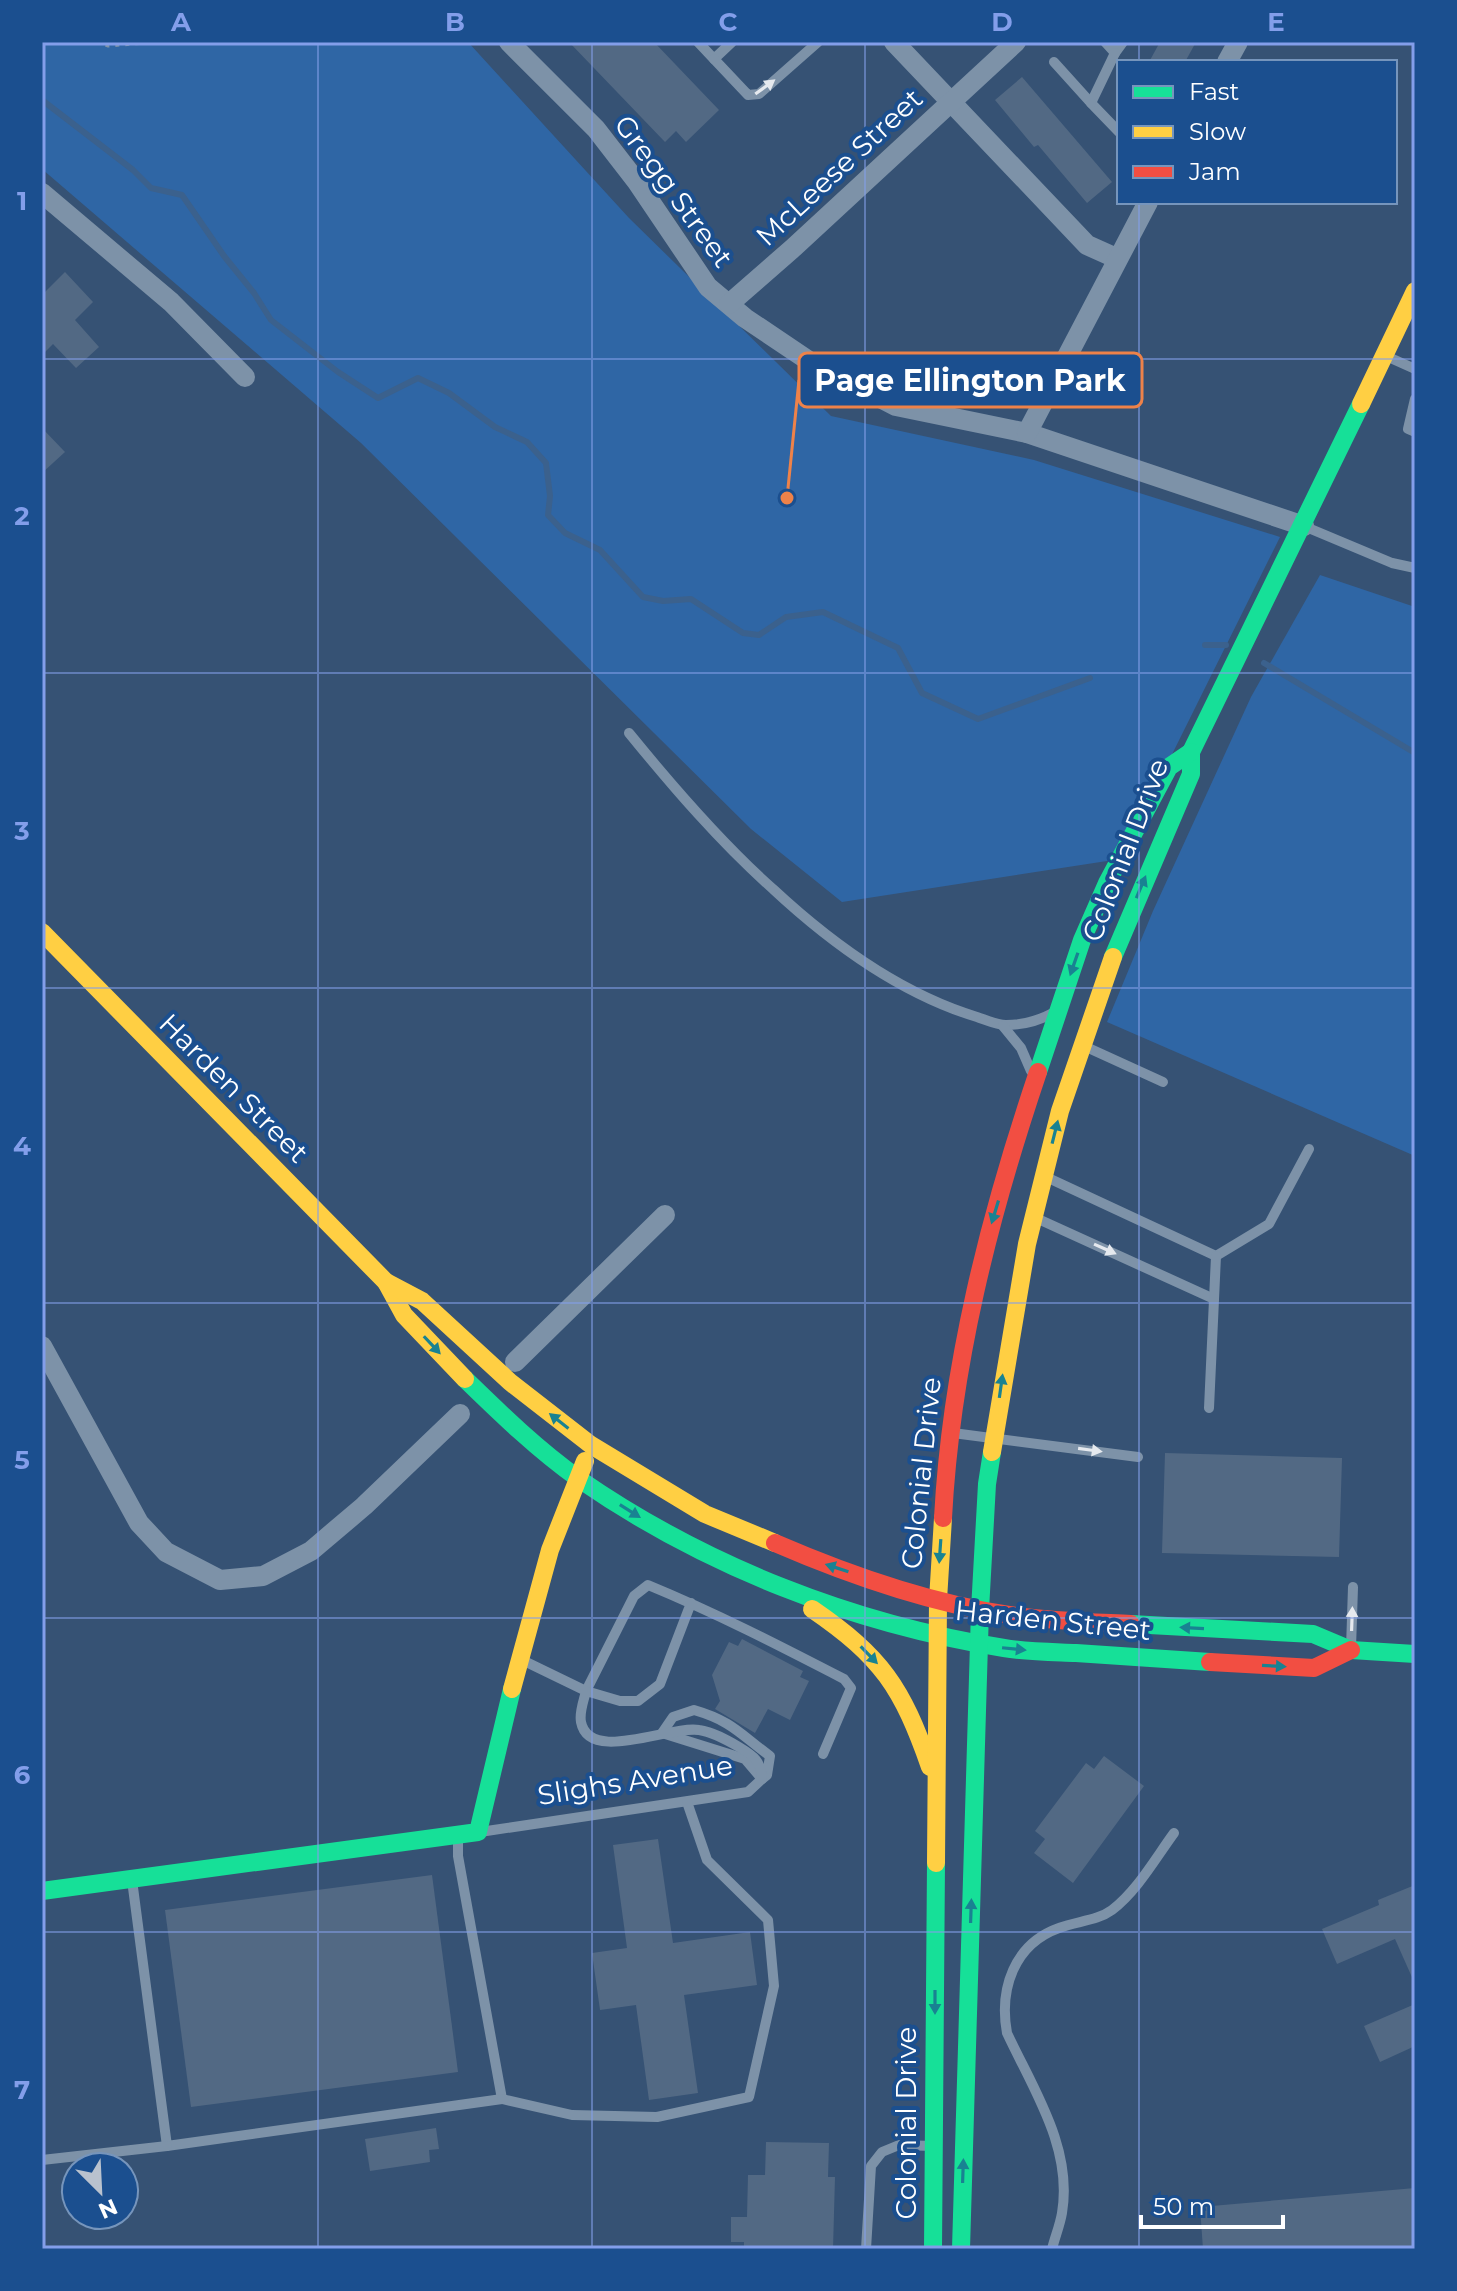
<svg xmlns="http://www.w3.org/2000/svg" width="1457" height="2291" viewBox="0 0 1457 2291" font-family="Montserrat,sans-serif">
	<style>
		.green { fill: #2f66a5 }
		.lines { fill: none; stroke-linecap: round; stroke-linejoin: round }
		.stream { stroke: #3b618d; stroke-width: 6 }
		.building { fill: #526984 }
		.path { stroke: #7d92a8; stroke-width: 3; stroke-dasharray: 4 6; stroke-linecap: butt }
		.lane { stroke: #7d92a8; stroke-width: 10 }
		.street { stroke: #7d92a8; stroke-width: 20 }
		.fast { stroke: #16e098; stroke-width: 18 }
		.slow { stroke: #ffcf43; stroke-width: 18 }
		.jam { stroke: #f24e42; stroke-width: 18 }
		.oneway { fill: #e5e9ee }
		.oneway2 { fill: #198292 }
		.grid { fill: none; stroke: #839eea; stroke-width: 2; stroke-opacity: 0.55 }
		.labels { text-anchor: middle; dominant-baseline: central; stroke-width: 8; stroke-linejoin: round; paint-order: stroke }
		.street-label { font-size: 28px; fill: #fff; stroke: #1b4f8f }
		.leader { fill: none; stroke: #ee8249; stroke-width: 3 }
		.callout-dot { fill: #ee8249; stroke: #1b4f8f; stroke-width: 3 }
		.callout { fill: #1b4f8f; stroke: #ee8249; stroke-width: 3 }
		.callout-label { font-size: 30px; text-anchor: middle; font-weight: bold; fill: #fff }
		.neatline { fill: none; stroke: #839eea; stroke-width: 3 }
		.grid-label { font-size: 26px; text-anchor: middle; font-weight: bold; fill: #839eea }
	</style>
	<rect width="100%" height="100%" fill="#365274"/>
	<!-- green -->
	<g class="green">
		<polygon points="42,42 468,42 629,218 831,416 1034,460 1280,537 1120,859 842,902 751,829 361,443 42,169"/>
		<polygon points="1320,575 1415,607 1415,1156 1107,1022 1153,911 1251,697"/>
	</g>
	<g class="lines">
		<!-- stream -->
		<g class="stream">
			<polyline points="42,100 133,170 151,188 182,195 224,256 254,293 271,320 338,372 378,398 418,378 449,393 495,427 527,442 546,463 550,496 548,515 565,533 600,550 643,597 663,601 691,599 743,633 759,635 786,617 823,612 898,648 922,693 978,719 1090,678"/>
			<polyline points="1205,645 1226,645"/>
			<polyline points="1264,663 1415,753"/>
		</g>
	</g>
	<!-- building -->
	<g class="building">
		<polygon points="569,42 654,42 719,110 686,142 676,131 665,142"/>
		<polygon points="1160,42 1196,42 1185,62 1149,62"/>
		<polygon points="1022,77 1112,182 1087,203 1038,145 1034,147 995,100"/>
		<polygon points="65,272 93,302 75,320 99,347 76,368 53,344 42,355 42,295"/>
		<polygon points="42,428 65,452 42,473"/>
		<polygon points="1165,1453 1342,1458 1339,1557 1162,1553"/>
		<polygon points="742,1639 803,1671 800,1677 809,1681 790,1720 768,1709 755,1733 715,1709 720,1701 712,1675 729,1642 738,1646"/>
		<polygon points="1104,1756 1144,1786 1073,1883 1034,1853 1045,1839 1035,1831 1086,1763 1094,1769"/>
		<polygon points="658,1839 673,1943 750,1932 757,1985 684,1995 698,2093 649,2100 636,2005 600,2010 592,1953 627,1948 613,1845"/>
		<polygon points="432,1875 458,2072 191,2107 165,1910"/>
		<polygon points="1415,1885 1415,1984 1395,1939 1337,1964 1322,1929 1379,1905 1378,1900"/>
		<polygon points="1415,2004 1415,2046 1380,2062 1364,2026"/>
		<polygon points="436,2128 439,2149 429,2150 430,2162 370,2171 365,2139"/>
		<polygon points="766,2142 829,2143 828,2177 835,2177 833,2249 744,2249 744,2242 731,2242 731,2217 747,2217 748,2175 765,2175"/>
		<polygon points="1415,2188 1415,2249 1203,2249 1200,2207"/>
	</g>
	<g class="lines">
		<!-- path -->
		<polyline class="path" points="96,42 108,46 159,42"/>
		<!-- lane -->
		<g class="lane">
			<polyline points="698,42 714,59 732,42"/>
			<polyline points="1105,42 1115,53 1123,42"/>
			<polyline points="1115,53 1091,103 1119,132"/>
			<polyline points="714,59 748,95 759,94 818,42"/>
			<polyline points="1054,62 1091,103"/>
			<polyline points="1386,356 1415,369"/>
			<polyline points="1415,399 1408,429 1415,432"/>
			<polyline points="1306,527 1392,563 1415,568"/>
			<path d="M 629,733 C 673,787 721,843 773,889 C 831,943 901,994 977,1017 C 986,1020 997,1025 1006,1025 C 1023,1025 1038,1021 1053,1013"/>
			<polyline points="1003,1026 1021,1048 1031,1071"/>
			<polyline points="1084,1046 1163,1082"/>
			<polyline points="1044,1176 1216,1256"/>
			<polyline points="1036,1218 1214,1299"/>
			<polyline points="1216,1256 1269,1224 1309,1149"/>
			<polyline points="1209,1408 1216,1256"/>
			<polyline points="953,1433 1138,1457"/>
			<path d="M 691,1603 L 660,1684 L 638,1701 L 620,1701 L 586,1691 L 634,1596 L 648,1585 C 716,1613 780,1646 844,1679 L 851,1688 L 823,1754"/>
			<polyline points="1351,1648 1353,1587"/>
			<path d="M 694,1710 C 732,1721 740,1734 770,1756 L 767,1775 L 762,1779 L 745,1759 L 662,1733 L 673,1717 Z"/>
			<path d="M 480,1832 L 748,1792 L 762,1779 C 761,1761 754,1756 739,1747 C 727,1740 713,1732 699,1730 C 670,1725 589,1764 581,1722 C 579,1712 584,1700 586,1691 L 520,1659"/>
			<polyline points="132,1880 167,2146 502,2099 458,1856 458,1837"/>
			<polyline points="502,2099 572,2115 657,2117 749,2097 774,1986 768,1920 707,1860 687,1802"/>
			<polyline points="42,2160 167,2146"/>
			<polyline points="866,2249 871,2166 882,2152 899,2145 932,2146"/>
			<path d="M 1052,2249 C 1055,2237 1060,2225 1062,2213 C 1073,2148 1033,2089 1007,2033 C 999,1989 1014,1944 1059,1928 C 1077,1921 1097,1921 1112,1910 C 1137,1891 1155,1859 1174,1833"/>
		</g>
		<!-- street -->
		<g class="street">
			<polyline points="509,42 596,129 637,182 708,287 745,318 809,361 896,406 1027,433 1304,526"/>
			<polyline points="894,42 1087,245 1116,258"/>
			<polyline points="1227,62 1238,42"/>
			<polyline points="42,193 171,302 245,377"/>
			<polyline points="729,304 792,249 1016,42"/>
			<polyline points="1027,433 1148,202"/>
			<polyline points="42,1346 139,1523 166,1552 220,1580 263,1576 311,1551 364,1506 460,1414"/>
			<polyline points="515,1362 665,1215"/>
		</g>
		<!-- fast -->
		<g class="fast">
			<polyline points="1113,957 1191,774 1191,752 1361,404"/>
			<polyline points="1038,1072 1082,940 1107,883 1169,767 1191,752"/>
			<path d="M 465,1379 C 501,1414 538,1450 579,1479 C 705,1566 853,1624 1004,1648 C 1027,1652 1052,1652 1076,1653 C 1121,1656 1165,1659 1210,1662"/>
			<polyline points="1131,1624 1313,1634 1351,1650 1415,1654"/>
			<polyline points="42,1891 478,1832 512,1689"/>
			<polyline points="933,2249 936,1863"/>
			<polyline points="961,2249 980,1610 987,1484 992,1452"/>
		</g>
		<!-- slow -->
		<g class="slow">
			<polyline points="1361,404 1415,291"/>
			<polyline points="42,932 386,1282 404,1315 465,1379"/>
			<polyline points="386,1282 422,1301 510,1382 591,1445 705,1514 775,1543"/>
			<polyline points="992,1452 1027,1244 1060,1111 1113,957"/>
			<path d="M 812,1609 C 882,1657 902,1687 930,1767"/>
			<polyline points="512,1689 550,1550 585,1461"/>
			<polyline points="936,1863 938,1600 943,1518"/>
		</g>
		<!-- jam -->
		<g class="jam">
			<path d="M 943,1518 C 951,1366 989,1217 1038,1072"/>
			<path d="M 775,1543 C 849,1575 929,1603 1009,1615 C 1049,1621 1090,1622 1131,1624"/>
			<polyline points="1210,1662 1314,1668 1351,1650"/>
		</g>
	</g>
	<!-- one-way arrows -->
	<defs><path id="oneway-solid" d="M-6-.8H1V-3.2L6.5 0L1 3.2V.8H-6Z" transform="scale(2)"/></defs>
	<g class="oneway">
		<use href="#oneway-solid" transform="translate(765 87) rotate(-36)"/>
		<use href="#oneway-solid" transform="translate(1105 1249) rotate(24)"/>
		<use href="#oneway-solid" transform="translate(1090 1450) rotate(8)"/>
		<use href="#oneway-solid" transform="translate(1352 1619) rotate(-88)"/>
	</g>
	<g class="oneway2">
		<use href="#oneway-solid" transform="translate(1141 887) rotate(-67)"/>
		<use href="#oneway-solid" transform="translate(1074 964) rotate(109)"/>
		<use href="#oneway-solid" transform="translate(1055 1132) rotate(-76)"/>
		<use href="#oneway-solid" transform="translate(995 1212) rotate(107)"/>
		<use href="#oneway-solid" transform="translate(432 1345) rotate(47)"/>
		<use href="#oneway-solid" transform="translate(1001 1386) rotate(-82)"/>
		<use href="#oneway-solid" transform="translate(559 1421) rotate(-142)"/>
		<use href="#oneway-solid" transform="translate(630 1511) rotate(32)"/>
		<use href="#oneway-solid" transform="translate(940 1551) rotate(94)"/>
		<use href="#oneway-solid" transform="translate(837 1568) rotate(-162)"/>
		<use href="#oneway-solid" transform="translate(1192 1628) rotate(-177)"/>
		<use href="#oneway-solid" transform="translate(1014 1649) rotate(6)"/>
		<use href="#oneway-solid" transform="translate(869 1655) rotate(46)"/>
		<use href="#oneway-solid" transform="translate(1274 1666) rotate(3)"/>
		<use href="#oneway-solid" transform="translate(971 1911) rotate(-88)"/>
		<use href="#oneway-solid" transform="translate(935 2002) rotate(90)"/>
		<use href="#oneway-solid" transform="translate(963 2171) rotate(-88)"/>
	</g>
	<!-- grid -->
	<path class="grid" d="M 318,42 L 318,2249M 592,42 L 592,2249M 865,42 L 865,2249M 1139,42 L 1139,62M 1139,202 L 1139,2249M 42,359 L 1415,359M 42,673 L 1415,673M 42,988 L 1415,988M 42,1303 L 1415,1303M 42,1618 L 1415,1618M 42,1932 L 1415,1932"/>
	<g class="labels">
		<!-- street labels -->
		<g class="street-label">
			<text transform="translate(839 167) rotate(-43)">McLeese Street</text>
			<text transform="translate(674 191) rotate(54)">Gregg Street</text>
			<text transform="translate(1125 850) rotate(-69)">Colonial Drive</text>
			<text transform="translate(234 1088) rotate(45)">Harden Street</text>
			<text transform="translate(921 1473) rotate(-84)">Colonial Drive</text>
			<text transform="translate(1053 1620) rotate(6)">Harden Street</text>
			<text transform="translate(635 1780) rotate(-9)">Slighs Avenue</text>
			<text transform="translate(906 2123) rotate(-90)">Colonial Drive</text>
		</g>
	</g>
	<!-- callouts -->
	<path class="leader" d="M787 498L799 380"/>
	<circle class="callout-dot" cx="787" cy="498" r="8"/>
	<rect class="callout" x="799" y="353" width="343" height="54" rx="8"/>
	<g class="callout-label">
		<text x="970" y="391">Page Ellington Park</text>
	</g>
	<!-- border -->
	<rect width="1457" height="2291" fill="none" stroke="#1b4f8f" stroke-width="88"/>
	<!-- legend -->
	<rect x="1117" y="60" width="280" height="144" fill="#1b4f8f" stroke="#7695bc" stroke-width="2"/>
	<rect x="1133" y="86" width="40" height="12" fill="#16e098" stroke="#7695bc" stroke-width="2"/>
	<text x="1189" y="100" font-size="24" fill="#ffffff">Fast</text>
	<rect x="1133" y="126" width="40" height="12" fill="#ffcf43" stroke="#7695bc" stroke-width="2"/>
	<text x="1189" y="140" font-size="24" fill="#ffffff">Slow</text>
	<rect x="1133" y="166" width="40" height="12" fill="#f24e42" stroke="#7695bc" stroke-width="2"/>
	<text x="1189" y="180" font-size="24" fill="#ffffff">Jam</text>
	<!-- north arrow -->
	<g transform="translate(100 2191) rotate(156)"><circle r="38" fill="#1b4f8f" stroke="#7695bc" stroke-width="2"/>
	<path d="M0-6L14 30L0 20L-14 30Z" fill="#b9c2ce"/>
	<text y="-12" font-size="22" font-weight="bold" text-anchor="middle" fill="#ffffff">N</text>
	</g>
	<!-- scale -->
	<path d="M1141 2215v12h142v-12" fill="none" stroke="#ffffff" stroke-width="4"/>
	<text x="1153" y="2215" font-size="24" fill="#ffffff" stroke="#1b4f8f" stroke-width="6" paint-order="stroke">50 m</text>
	<rect x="44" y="44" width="1369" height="2203" class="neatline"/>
	<g class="grid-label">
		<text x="181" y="31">A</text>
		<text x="455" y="31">B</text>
		<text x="728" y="31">C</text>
		<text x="1002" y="31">D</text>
		<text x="1276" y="31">E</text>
		<text x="22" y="210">1</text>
		<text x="22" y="525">2</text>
		<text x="22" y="840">3</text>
		<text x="22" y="1155">4</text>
		<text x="22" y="1469">5</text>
		<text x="22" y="1784">6</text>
		<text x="22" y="2099">7</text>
	</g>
</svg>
